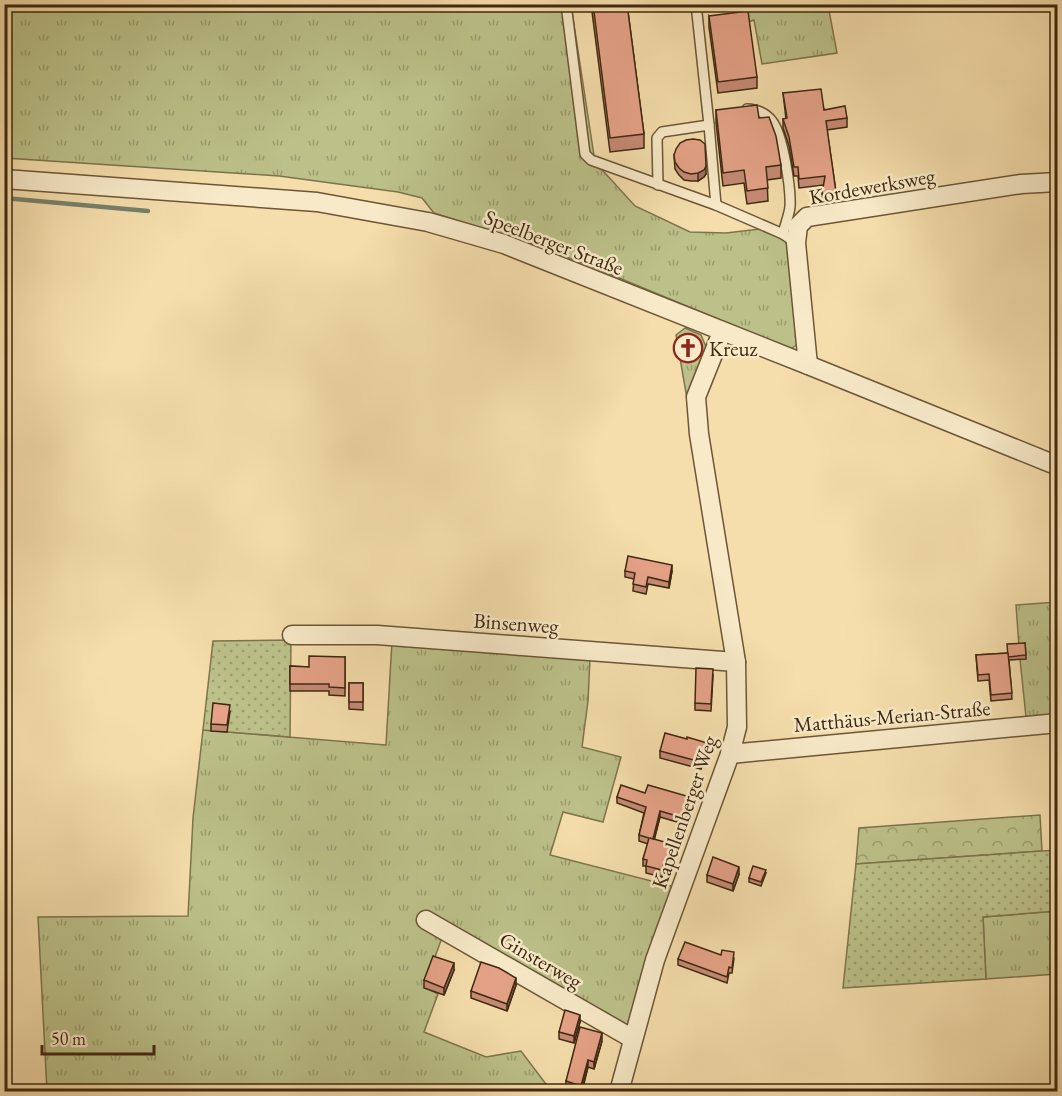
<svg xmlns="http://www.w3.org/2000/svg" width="1062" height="1096" viewBox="0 0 1062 1096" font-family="'EB Garamond',serif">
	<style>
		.grass { fill: url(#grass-tufts); stroke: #7e744c; stroke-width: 1.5 }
		.forest { fill: url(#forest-crowns); stroke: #7e744c; stroke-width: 1.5 }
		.park { fill: url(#park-dots); stroke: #7e744c; stroke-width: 1.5 }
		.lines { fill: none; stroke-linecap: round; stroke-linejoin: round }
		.stream { stroke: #77816d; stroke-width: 4.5 }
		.lane-casing { stroke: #6c5636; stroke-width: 12 }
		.street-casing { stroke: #6c5636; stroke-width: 21 }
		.lane { stroke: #f8eac9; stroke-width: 9 }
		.street { stroke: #f8eac9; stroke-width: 18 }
		.wall { fill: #c58b75; stroke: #3f280f; stroke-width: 1.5 }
		.shaded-wall { fill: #a0715f; stroke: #3f280f; stroke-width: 1.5 }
		.building { fill: #e5a288; stroke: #3f280f; stroke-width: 1.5 }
		.labels { text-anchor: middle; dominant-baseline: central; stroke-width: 5; stroke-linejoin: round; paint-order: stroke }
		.street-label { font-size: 21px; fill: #3f280f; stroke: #f8eac9 }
		.poi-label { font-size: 21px; fill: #3f280f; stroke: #f8eac9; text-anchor: start }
	</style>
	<defs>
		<pattern id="grass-tufts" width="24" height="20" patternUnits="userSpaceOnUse" patternTransform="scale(1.5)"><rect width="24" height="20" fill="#bcc189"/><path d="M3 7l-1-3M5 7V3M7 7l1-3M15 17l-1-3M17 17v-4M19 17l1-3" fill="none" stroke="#9a9d6e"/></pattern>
		<pattern id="forest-crowns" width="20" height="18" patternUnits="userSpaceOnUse" patternTransform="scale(1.5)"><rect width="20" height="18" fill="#bcc189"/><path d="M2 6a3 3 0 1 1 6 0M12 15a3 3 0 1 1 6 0" fill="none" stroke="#9a9d6e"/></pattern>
		<pattern id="park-dots" width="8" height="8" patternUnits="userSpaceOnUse" patternTransform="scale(1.5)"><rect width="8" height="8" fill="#bcc189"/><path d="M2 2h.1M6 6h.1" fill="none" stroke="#9a9d6e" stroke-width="1.8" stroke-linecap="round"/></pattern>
	</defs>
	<rect width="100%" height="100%" fill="#f5deac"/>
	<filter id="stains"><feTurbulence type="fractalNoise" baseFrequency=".00333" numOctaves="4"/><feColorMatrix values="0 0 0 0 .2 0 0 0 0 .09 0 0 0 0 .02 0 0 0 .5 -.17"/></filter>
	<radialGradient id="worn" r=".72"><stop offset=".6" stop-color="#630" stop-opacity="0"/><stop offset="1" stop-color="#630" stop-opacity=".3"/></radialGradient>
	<!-- grass -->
	<g class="grass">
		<polygon points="4,5 571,5 595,162 635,206 690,232 726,233 786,226 799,343 791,349 585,264 521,240 434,213 422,198 398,192 279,176 5,158"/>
		<polygon points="744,5 828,5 837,53 762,64 754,20 748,22"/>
		<polygon points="685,328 701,335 707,349 690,416 676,335"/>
		<polygon points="1057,602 1057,714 1026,717 1020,659 1026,658 1019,647 1016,605"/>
		<polygon points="392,641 590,658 588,701 582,747 621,757 603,822 563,812 550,855 675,887 632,1026 624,1029 443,935 424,987 438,994 424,1032 486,1057 521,1051 552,1092 47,1091 38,917 188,916 193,818 203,730 386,745"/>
		<polygon points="1057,911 1057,974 986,979 983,917"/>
	</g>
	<!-- forest -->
	<polygon class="forest" points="1040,815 1042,851 856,864 859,828"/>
	<!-- park -->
	<g class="park">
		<polygon points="291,640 290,737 203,730 213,641"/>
		<polygon points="1057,850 1057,911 983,917 986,979 843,988 856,864"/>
	</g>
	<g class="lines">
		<!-- stream -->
		<polyline class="stream" points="4,198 148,211"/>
		<!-- lane casing -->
		<g class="lane-casing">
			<g id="lane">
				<polyline points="566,4 585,154 591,160 716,205 783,234 796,243"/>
				<polyline points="696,4 709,125 716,205"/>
				<path d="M 747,109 C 756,109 766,113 772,121 C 783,135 791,188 790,207 C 789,215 785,225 783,234"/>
				<polyline points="658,185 657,138 662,132 709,125"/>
			</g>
		</g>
		<!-- street casing -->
		<g class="street-casing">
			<g id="street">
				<polyline points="4,179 317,202 428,222 504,244 808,365 1058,466"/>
				<polyline points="808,365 796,243 798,226 807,217 1021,184 1058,182"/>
				<polyline points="292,635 377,635 736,662"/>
				<polyline points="730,754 1058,723"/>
				<polyline points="426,920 633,1039"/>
				<polyline points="619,1092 655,960 730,754 737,727 736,662 699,434 696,397 722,332"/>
			</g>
		</g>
		<!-- lane -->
		<use href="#lane" class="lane"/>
		<!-- street -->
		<use href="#street" class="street"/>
	</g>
	<!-- wall -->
	<g class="wall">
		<polygon points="591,4 627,4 644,134 644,148 610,152"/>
		<polygon points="709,16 757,77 757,88 718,93 709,27"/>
		<polygon points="783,93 847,118 847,127 827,130 836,192 836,201 822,203 823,185 799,188 798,176 794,176 789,146 783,128 783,119 786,119"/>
		<polygon points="716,110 759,118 781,165 781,178 767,180 768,201 747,204 744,183 723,186 716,123"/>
		<polygon points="674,155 706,174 704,177 698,181 691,181 684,180 679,175 675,169"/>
		<polygon points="625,571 672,571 669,588 648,584 646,594 633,591 634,579 625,577"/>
		<polygon points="1025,643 1026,659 1009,660 1012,699 991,701 989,680 978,681 976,655 1008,653"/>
		<polygon points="345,657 345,696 329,695 329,691 290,691 290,666 309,667"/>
		<polygon points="713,676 711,711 695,710 695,703"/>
		<polygon points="349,683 363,683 363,710 349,709"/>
		<polygon points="230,712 227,732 211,731 211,724"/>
		<polygon points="687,739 707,749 701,769 660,758 660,751"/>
		<polygon points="645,793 690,803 684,824 660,817 654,839 672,850 667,872 663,871 662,877 646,873 646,866 643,866 643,859 648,844 639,841 639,835 644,813 617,803 617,797"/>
		<polygon points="766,873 761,886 749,882 749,878"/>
		<polygon points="739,874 733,891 707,882 707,875"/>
		<polygon points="721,955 734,958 732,973 729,973 727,983 678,965 678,959"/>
		<polygon points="454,970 444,995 424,988 424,980"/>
		<polygon points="516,985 507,1011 471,998 471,991"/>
		<polygon points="580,1022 574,1043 559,1039 559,1032"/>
		<polygon points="602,1041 594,1069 588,1067 582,1092 577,1092 566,1089 566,1081"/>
	</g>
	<!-- shaded-wall -->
	<g class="shaded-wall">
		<polygon points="706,166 706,174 704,177 698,181 698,173"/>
		<polygon points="672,565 672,571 669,588 669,582"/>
		<polygon points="707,743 707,749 701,769 701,762"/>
		<polygon points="690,797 690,803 684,824 684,818"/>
		<polygon points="660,811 660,817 653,845 653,839"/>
		<polygon points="672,844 672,850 667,872 667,865"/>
		<polygon points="739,867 739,874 733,891 733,884"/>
		<polygon points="454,963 454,970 444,995 444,988"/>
		<polygon points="516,978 516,985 507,1011 507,1004"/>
		<polygon points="580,1015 580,1022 574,1043 574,1036"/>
		<polygon points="602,1033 602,1041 594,1069 594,1062"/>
		<polygon points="588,1060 588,1067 581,1092 581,1086"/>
	</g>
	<!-- building -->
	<g class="building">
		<polygon points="593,4 627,4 644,134 610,138"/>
		<polygon points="748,11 757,77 718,82 709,16"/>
		<polygon points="821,89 824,110 845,106 847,118 826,121 836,192 822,194 825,176 799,179 798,167 794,167 789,137 783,119 787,118 783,93"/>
		<polygon points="757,105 759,118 769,117 776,136 781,165 766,167 768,188 747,191 744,170 723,173 716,110"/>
		<polygon points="693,139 700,140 705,144 706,166 704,170 698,173 691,174 684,172 679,168 675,162 674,155 676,149 680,143 686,140"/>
		<polygon points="628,556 672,565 669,582 648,577 646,587 633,584 635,573 625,571"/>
		<polygon points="1025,643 1026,655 1008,657 1007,644"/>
		<polygon points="1008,653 1012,693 991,695 989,674 978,675 976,655"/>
		<polygon points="309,656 345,657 345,688 329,687 329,684 290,684 290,666 309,667"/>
		<polygon points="696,668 713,669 711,704 695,703"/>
		<rect x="349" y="683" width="14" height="19"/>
		<polygon points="213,703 230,705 227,725 211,724"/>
		<polygon points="665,733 687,739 687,737 707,743 701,762 660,751"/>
		<polygon points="621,785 645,793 648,785 690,797 684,818 660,811 653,839 650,838 672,844 667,865 663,865 662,870 646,866 647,860 643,859 649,838 639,835 646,807 617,797"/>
		<polygon points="713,857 739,867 733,884 707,875"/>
		<polygon points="753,866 766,870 761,882 749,878"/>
		<polygon points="685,942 721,955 722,950 734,952 732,968 729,967 727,977 678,959"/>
		<polygon points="433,956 454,963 444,988 424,980"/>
		<polygon points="481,962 499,968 516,978 507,1004 471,991"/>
		<polygon points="565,1010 580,1015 574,1036 559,1032"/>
		<polygon points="580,1027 602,1033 594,1062 588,1060 581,1086 566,1081"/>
	</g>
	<!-- icons -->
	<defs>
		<g id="church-ring" transform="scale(1.5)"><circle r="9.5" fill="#f8eac9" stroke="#8f2418" stroke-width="1.5"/><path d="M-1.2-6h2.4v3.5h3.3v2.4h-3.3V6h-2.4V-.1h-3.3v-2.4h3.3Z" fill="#8f2418"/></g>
	</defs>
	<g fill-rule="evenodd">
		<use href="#church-ring" x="688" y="348"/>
	</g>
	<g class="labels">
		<!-- street labels -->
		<g class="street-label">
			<text transform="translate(872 186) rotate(-10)">Kordewerksweg</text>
			<text transform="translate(554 242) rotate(21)">Speelberger Straße</text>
			<text transform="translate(516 623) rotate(4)">Binsenweg</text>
			<text transform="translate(892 716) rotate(-5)">Matthäus-Merian-Straße</text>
			<text transform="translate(684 812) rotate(-71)">Kapellenberger Weg</text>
			<text transform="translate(541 960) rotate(30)">Ginsterweg</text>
		</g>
		<!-- poi labels -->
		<g class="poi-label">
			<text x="709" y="348">Kreuz</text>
		</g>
	</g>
	<!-- margin -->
	<rect width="1062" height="1096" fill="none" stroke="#f5deac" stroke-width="24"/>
	<rect x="6" y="6" width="1050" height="1084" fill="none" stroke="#3f280f" stroke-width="3"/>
	<rect x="12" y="12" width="1038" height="1072" fill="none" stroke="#3f280f" stroke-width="1.5"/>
	<!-- scale -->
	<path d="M42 1045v9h112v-9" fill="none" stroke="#3f280f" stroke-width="3"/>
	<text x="51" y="1045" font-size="18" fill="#3f280f" stroke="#f8eac9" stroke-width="4.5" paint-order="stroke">50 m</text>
	<rect width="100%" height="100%" filter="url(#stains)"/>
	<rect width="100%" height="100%" fill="url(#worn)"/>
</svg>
